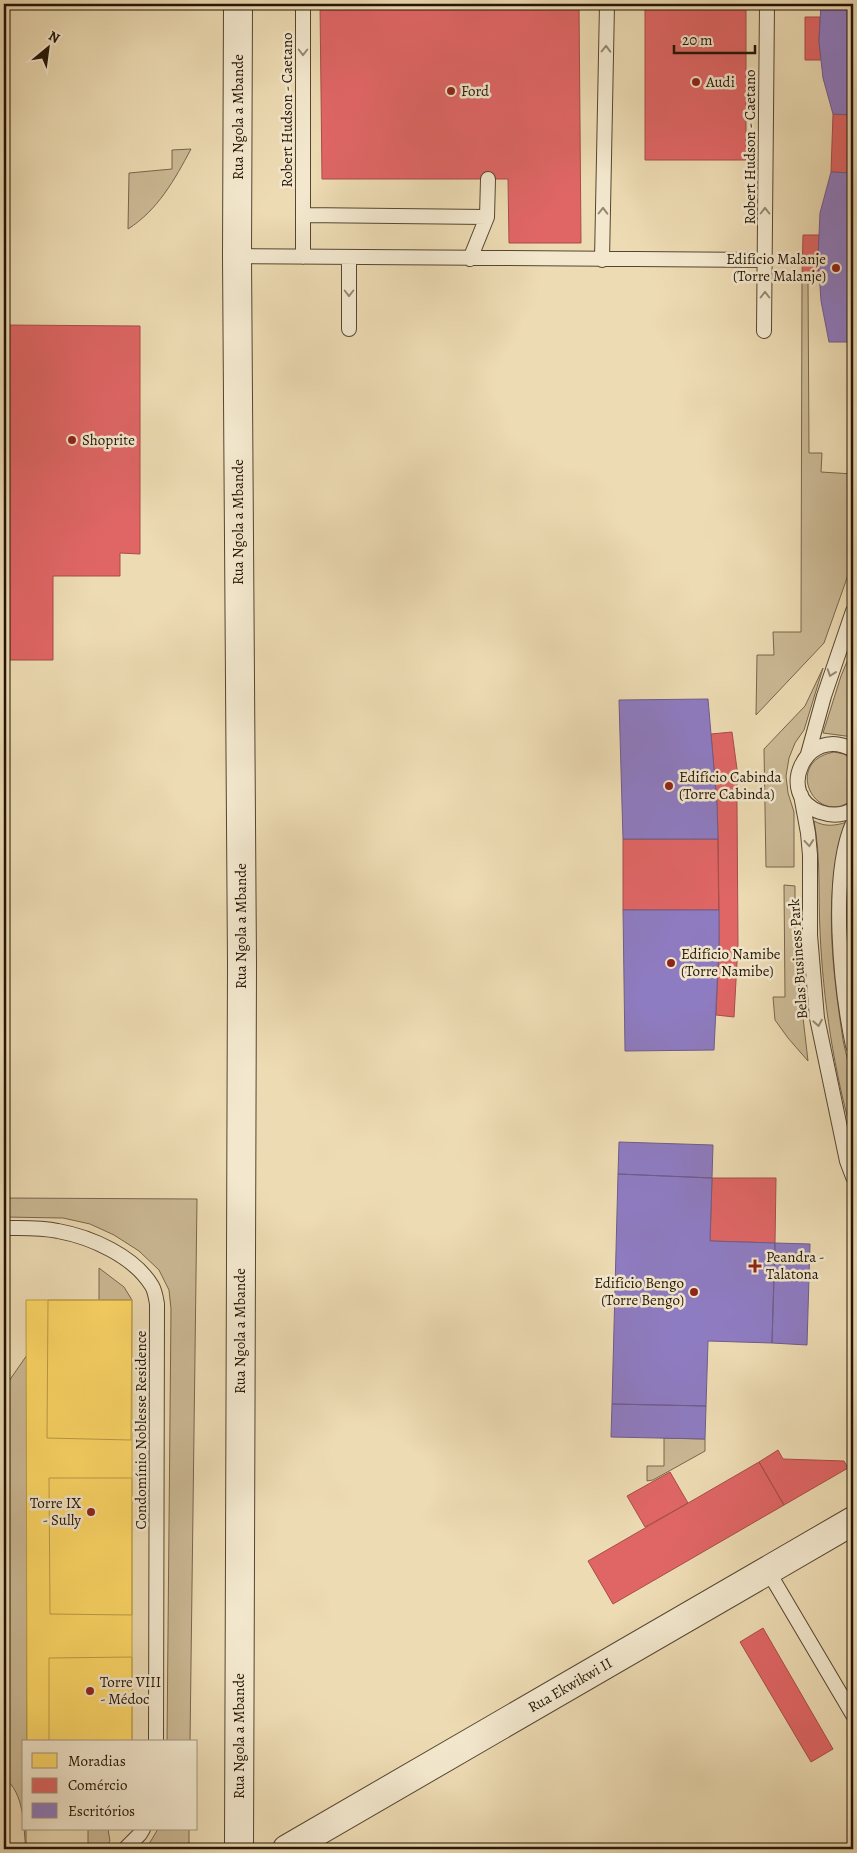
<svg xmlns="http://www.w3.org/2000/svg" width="857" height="1853" font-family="Alegreya,serif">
  <rect width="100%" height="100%" fill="#eddbb3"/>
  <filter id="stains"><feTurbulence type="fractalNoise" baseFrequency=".004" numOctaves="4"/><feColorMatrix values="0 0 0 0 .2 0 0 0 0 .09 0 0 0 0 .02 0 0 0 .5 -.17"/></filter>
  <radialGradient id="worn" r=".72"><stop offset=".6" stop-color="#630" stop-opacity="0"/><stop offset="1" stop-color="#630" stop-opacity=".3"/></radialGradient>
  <path fill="#cbb995" stroke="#77664d" d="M191,149c-16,30 -33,61 -63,80l1,-56 43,-4v-19z
    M802,278l6,1 1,174h13l-1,19 32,2v87l-29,82 -68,72 1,-60h17l-1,-23h28z
    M853,647v90l-30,-4 18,-57z
    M823,668l-19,62 -9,13 -6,15 -3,18 2,17 6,19v55h-28l-2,-118 41,-43z
    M834,752l10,2 9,6v39c-36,31 -72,-37 -19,-47z
    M814,821c11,6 21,5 33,1 -26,64 -14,151 -4,218 3,16 9,33 10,49 1,16 0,33 0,49 -19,-67 -30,-137 -33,-207 -2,-37 1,-74 -6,-110z
    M784,885l11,1v62l13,113 -20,-23 -13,-18 -2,-23h12z
    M4,1198l193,1 -7,543h-23l4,-433 -2,-19 -10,-20 -20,-19 -25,-16 -24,-11 -27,-6 -59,-1z
    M99,1268l25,19 8,13h-33z
    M27,1355v387h-3v87h2v20c-3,-23 -1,-56 -22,-71v-226l4,-55 1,-116z
    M664,1438l41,1v12l-52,29 -6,1v-15h17z
    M88,1829h20l2,12 -5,7 -17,1z
    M158,1829h31v19l-3,1h-40z"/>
  <path fill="#ffd966" stroke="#bd9e49" d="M26,1300h106v442h-105z
    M48,1300h84l-1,140 -84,-2z
    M49,1478h83v137l-82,-1z
    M132,1657v85h-83v-84z"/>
  <path fill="#e06666" stroke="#a74d49" d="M320,4h259l2,239h-72l-1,-64h-186z
    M645,4h101v156h-101z
    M805,17h15l-1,24 2,19h-16z
    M833,114l20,1v58l-22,-1z
    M803,235h16l-1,22 1,22 -17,-1z
    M4,325l136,1v228l-20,-1v23h-67v84h-49z
    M732,732l5,37v36l1,139 -4,73 -18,-2 3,-70 -1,-106 -1,-35 -6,-70z
    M623,839h95l1,71h-96z
    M712,1178h64l-1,65 -65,-2z
    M778,1450l5,9 61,2 4,7 -64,37 -25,-43z
    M759,1462l25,43 -171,99 -25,-43z
    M670,1472l18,31 -43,24 -18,-31z
    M763,1628l70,121 -22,13 -71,-120z"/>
  <path fill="#8e7cc3" stroke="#6e5d8a" d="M821,4h32v111l-20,-1 -10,-36 -2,-18 -2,-19z
    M831,172l22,1v169h-24l-8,-41 -3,-44 2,-44z
    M708,699l9,105 1,35h-95l-4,-139z
    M623,910h96v35l-5,105 -89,1z
    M619,1142l94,3 -1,33 -94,-4z
    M618,1174l94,4 -2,63 65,2 -3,100 -64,-2 -2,65 -94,-2z
    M775,1243l35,1 -3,101 -35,-2z
    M612,1404l94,2 -1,33 -94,-2z"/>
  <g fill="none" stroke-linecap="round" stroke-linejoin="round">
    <g stroke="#564630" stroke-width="16">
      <path id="service" d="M303,4v253
        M303,215l184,2
        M237,256l528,4
        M470,259l17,-42 1,-38
        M602,260l5,-256
        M349,329v-72
        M764,331l3,-327
        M853,750c-47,-27 -79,46 -33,62 12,4 23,4 33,-3
        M808,754l16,-58 29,-85
        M801,795l7,38 2,22v80l7,83 30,143 6,16
        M853,823c-24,54 -12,165 0,223
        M4,1228c17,0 36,-1 54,3 33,6 76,25 94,55 3,5 4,12 5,18l-1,438
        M768,1571l85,144
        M125,1849l15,-15 3,-5"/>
    </g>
    <g stroke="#564630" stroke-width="30">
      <path id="minor" d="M238,4l-1,252 5,708 -3,885"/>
    </g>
    <g stroke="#564630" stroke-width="30">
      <path id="tertiary" d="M287,1849l566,-328"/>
    </g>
    <use href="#service" stroke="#f3e8ce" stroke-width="14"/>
    <use href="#minor" stroke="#f3e8ce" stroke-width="28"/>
    <use href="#tertiary" stroke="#f3e8ce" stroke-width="28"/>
  </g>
  <defs><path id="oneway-chevron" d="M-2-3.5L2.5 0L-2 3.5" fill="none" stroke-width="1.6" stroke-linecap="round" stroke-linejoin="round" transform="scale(1.25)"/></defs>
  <g stroke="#958974">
    <use href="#oneway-chevron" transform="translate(606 49) rotate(-89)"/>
    <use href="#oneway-chevron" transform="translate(303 52) rotate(90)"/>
    <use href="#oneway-chevron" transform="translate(603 211) rotate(-89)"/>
    <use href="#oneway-chevron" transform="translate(765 211) rotate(-90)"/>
    <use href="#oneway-chevron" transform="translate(349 293) rotate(90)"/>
    <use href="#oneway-chevron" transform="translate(765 295) rotate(-90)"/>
    <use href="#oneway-chevron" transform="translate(831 673) rotate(109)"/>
    <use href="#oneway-chevron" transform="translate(809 843) rotate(85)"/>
    <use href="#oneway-chevron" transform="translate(818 1023) rotate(80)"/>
  </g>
  <g fill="#8f2418" stroke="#f3e8ce" stroke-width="2">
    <circle cx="696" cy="82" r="5"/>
    <circle cx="451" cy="91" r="5"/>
    <circle cx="836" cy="268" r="5"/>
    <circle cx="72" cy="440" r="5"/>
    <circle cx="669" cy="786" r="5"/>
    <circle cx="671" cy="963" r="5"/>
    <path d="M752.5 1258.5h5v5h5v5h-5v5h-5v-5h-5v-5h5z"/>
    <circle cx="694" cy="1292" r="5"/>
    <circle cx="91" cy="1512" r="5"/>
    <circle cx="90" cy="1691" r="5"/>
  </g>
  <g text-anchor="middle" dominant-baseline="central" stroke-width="5" stroke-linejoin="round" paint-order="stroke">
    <g font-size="15" fill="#231405" stroke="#f3e8ce" text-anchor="start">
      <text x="706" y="82">Audi</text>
      <text x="461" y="91">Ford</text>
      <text x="826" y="259" text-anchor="end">Edifício Malanje<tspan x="826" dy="17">(Torre Malanje)</tspan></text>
      <text x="82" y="440">Shoprite</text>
      <text x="679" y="777">Edifício Cabinda<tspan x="679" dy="17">(Torre Cabinda)</tspan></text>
      <text x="681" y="954">Edifício Namibe<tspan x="681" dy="17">(Torre Namibe)</tspan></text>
      <text x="766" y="1257">Peandra -<tspan x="766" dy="17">Talatona</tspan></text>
      <text x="684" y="1283" text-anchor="end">Edifício Bengo<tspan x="684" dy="17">(Torre Bengo)</tspan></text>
      <text x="81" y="1503" text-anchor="end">Torre IX<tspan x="81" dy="17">- Sully</tspan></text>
      <text x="100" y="1682">Torre VIII<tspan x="100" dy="17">- Médoc</tspan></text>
    </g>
    <g font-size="15" fill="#231405" stroke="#f3e8ce">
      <text transform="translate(287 110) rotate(-90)">Robert Hudson - Caetano</text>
      <text transform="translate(238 117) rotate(-90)">Rua Ngola a Mbande</text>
      <text transform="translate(750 147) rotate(-90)">Robert Hudson - Caetano</text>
      <text transform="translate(238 522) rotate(-90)">Rua Ngola a Mbande</text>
      <text transform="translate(241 926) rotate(-90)">Rua Ngola a Mbande</text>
      <text transform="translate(798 959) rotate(-94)">Belas Business Park</text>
      <text transform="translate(240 1331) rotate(-90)">Rua Ngola a Mbande</text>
      <text transform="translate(141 1430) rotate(-90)">Condomínio Noblesse Residence</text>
      <text transform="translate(570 1685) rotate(-30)">Rua Ekwikwi II</text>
      <text transform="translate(239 1736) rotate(-90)">Rua Ngola a Mbande</text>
    </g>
  </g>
  <rect width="857" height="1853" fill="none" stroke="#eddbb3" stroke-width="20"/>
  <rect x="5" y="5" width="847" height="1843" fill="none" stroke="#231405" stroke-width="2.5"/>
  <rect x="10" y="10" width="837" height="1833" fill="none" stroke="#231405"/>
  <rect x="22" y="1740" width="175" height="90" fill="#f3e8ce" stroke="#a0937e"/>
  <rect x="32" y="1753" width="25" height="15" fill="#ffd966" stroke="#a0937e"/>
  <text x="68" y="1766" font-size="15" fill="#231405">Moradias</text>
  <rect x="32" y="1778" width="25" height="15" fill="#e06666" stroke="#a0937e"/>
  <text x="68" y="1790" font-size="15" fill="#231405">Comércio</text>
  <rect x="32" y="1803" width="25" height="15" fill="#8e7cc3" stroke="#a0937e"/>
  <text x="68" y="1816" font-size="15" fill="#231405">Escritórios</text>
  <g transform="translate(48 48) rotate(29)" stroke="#f3e8ce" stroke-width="4" paint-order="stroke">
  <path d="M0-4L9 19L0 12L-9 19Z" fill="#231405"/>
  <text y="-8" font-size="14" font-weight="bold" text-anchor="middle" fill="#231405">N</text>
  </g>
  <path d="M674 45v8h81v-8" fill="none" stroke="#231405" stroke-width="2.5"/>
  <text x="682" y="45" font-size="15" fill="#231405" stroke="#f3e8ce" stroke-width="4" paint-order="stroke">20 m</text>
  <rect width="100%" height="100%" filter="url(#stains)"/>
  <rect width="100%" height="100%" fill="url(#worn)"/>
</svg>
